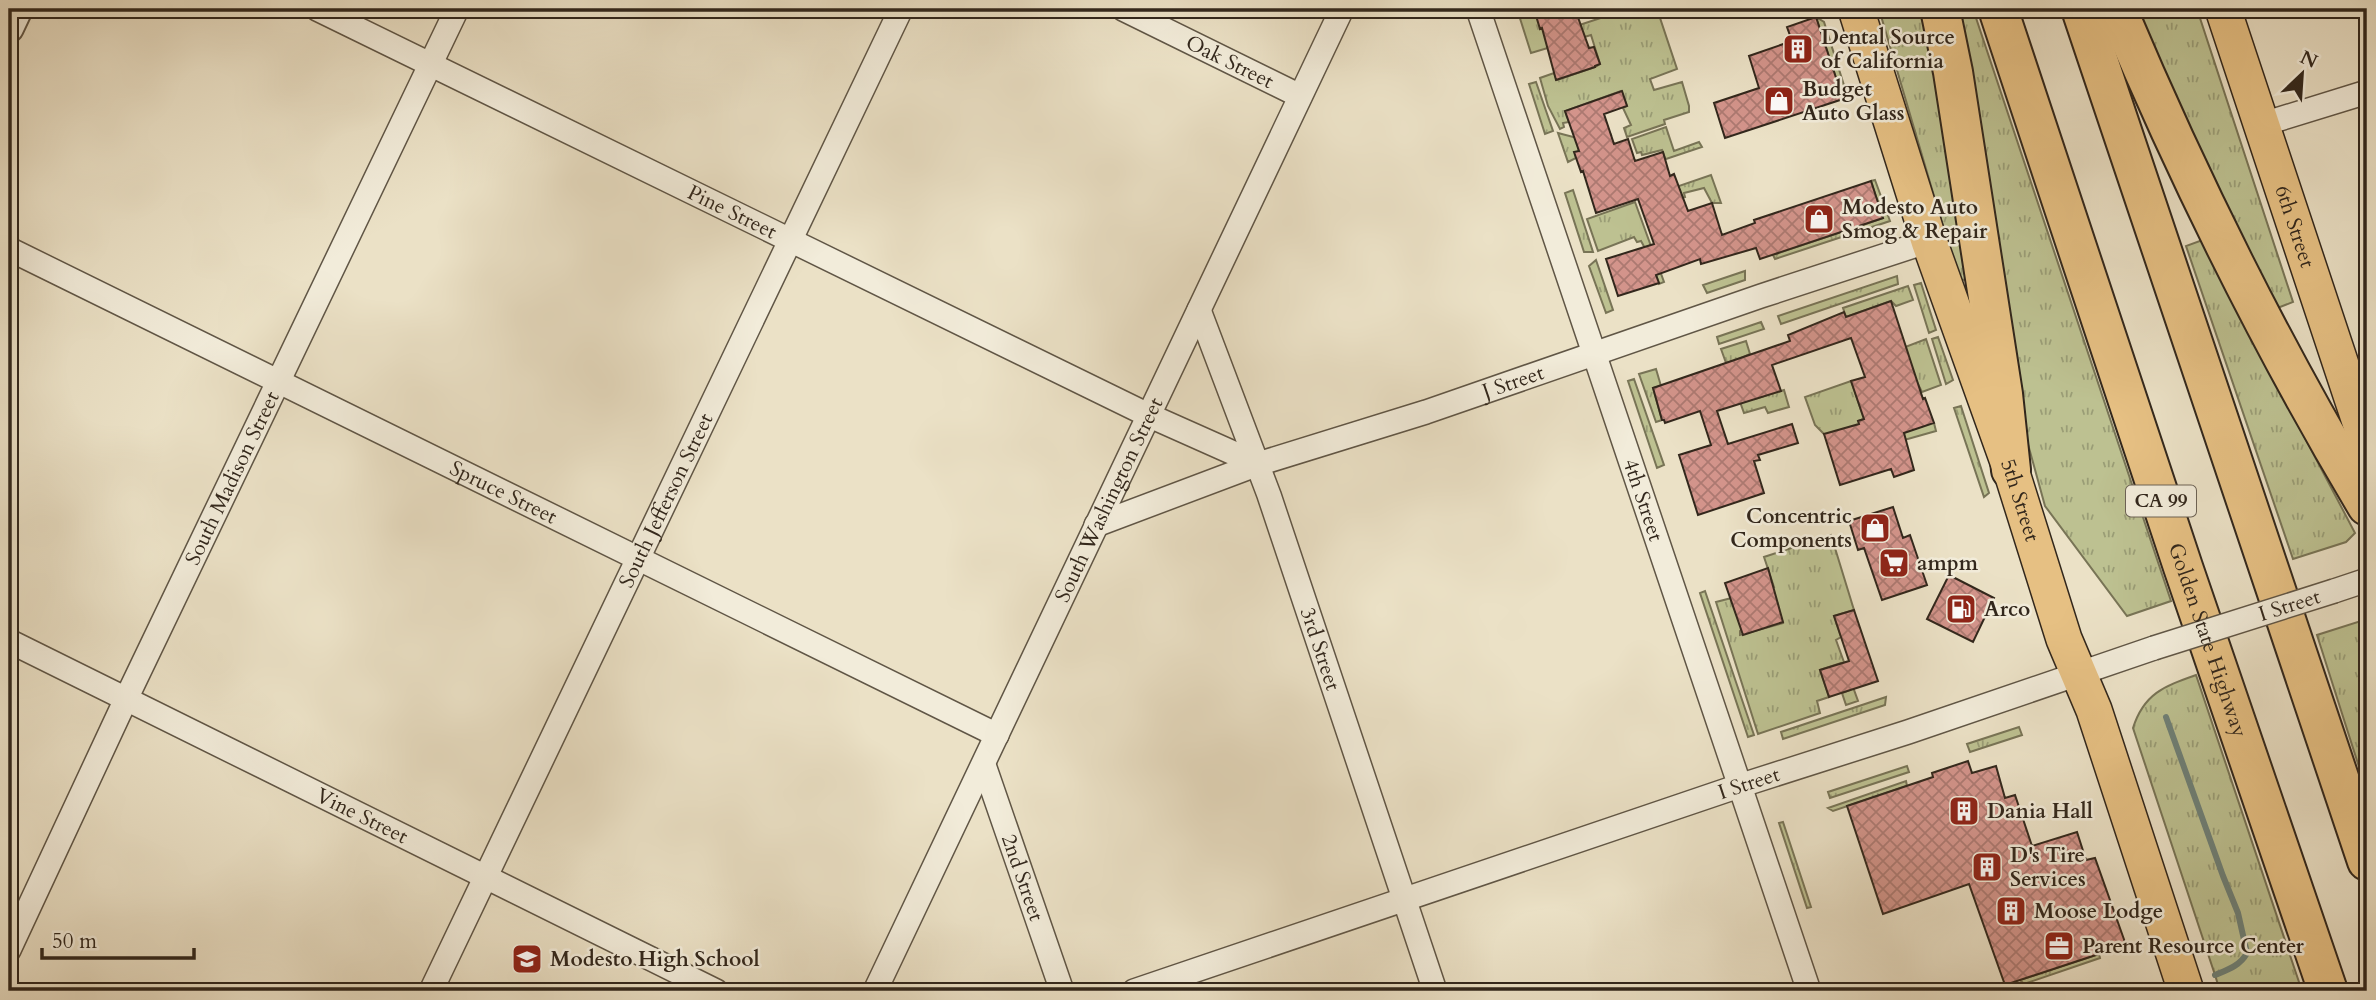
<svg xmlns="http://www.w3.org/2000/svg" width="2376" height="1000" font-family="Cardo,serif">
  <defs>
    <pattern id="grass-tufts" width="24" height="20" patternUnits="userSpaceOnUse" patternTransform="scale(1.75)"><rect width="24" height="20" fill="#bdc191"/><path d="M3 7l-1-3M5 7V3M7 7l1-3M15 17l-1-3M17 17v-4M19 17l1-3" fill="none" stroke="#9a9d76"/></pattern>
    <pattern id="building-cross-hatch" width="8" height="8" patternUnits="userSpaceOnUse" patternTransform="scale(1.75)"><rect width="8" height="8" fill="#d3948b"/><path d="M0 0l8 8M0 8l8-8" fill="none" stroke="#ac7971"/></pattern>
  </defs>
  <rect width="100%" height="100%" fill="#ebe1c6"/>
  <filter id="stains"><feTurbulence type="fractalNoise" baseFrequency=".00286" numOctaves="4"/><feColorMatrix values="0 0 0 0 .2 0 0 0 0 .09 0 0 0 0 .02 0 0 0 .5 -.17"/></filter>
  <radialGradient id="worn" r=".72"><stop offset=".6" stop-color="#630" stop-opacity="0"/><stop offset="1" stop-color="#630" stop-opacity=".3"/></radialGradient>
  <path fill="url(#grass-tufts)" stroke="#787456" stroke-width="2" fill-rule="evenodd" d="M1517,9h12l3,7 4,-1 10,12 3,8 79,-26h29l20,60 -27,10 4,11 28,-8 7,24v6l-25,8 1,4 -38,13 -3,-9 7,-3 -8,-17 4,-2 -6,-15 -56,20 4,11 -6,1 1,4 -4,2 -12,-23 -8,-28 14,-5 3,7 38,-13 5,-3 -9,-29 -60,18z
    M1879,9h46l45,269 -11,3z
    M1949,9h24l198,592 -44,15 -82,-110 -19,-69z
    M2128,9h69l96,293 -18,7z
    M1816,17l8,5 24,76 -5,1z
    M1536,82l17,49 -8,3 -16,-50z
    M1666,127l8,24 25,-9 3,5 -57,19 20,-8 -3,-8 -20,5 -1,-3 -4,1 -5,-14z
    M1558,133l19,5 33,-5 1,2 -33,12 1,4 -4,2 1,5 -8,4z
    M1711,175l10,28h-9l-8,-15 -20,5 1,4 -11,3 -4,-11z
    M1875,180l15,41 -115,38 -2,-4 110,-37 -12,-37z
    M1573,190l20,62h-9l-19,-59z
    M1635,202l29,80 -5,2 -7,-23 -11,-20 -4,1 -3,-5 -36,14 -11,-32z
    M2208,238l86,179 61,116 -9,9 -53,17 -107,-313z
    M1596,260l17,50 -7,3 -17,-47z
    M1745,271v9l-38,13 -4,-8z
    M1897,276l1,8 -117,40 -3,-8z
    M1921,283l15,47 -7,3 -15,-48z
    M1908,286l5,14 -17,6 -5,-5 -45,16 -3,-9z
    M1761,322l3,7 -45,15 -2,-7z
    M1938,337l15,43 -7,4 -14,-45z
    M1926,339l15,46 -19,7 -22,-43z
    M1746,341l4,13 -9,4 14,41 29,-9 5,17 -21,6 -3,-6 -21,6 -23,-64z
    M1656,369l5,17 -8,2 9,32 -6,2 -17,-48z
    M1634,379l30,86 -7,3 -29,-87z
    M1851,381l13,38 -6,2 76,2 2,8 -60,17 -52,-14 -9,-9 -10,-28z
    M1961,406l28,87 -5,4 -30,-89z
    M1831,535l23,75 -20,6 7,21 -5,3 22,61 -12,4 -4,-12 8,-3 -9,-27 -21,7 9,27 -12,4 3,12 -62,21 -42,-132 58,-15 -10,-30zM1777,605l6,18 -43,12v-4z
    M1705,591l49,144 -6,2 -48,-144z
    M2367,619v173l-50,-157z
    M2196,675l106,316h-82l-5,-16 -82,-247c11,-35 32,-42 63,-53z
    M1886,697l-1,8 -102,34 -2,-7z
    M2019,727l3,8 -52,17 -3,-8z
    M1907,766l2,6 -79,26 -2,-6z
    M1906,781l1,5 -74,25 -5,-3z
    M1783,822l28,85 -4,1 -28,-85z
    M2099,954l1,4 -76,26 -4,-4z"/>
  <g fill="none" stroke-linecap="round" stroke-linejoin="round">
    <path stroke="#6f8178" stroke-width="6" d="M2166,717l57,159 15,37 9,40c-7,13 -20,17 -32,22"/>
  </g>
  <path fill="url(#building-cross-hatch)" stroke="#32271c" stroke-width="2" d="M1534,9h41l14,39 5,-1 6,17 -5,2v1l-39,13 -14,-52 -2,1z
    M1816,17l27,82 -118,39 -11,-35 45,-15 -10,-32 43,-15 -5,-14z
    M1622,91l5,15 -23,8 10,30 14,-5 7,22 28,-9 7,24 4,-2 14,37 24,-8 10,32 33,-12 -1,-3 117,-39 12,37 -123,41 -4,-11 -55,16 -1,-5 -44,16 3,8 -41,13 -12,-37 48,-15 -16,-45 -42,14 -13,-42 -2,1 -7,-20 5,-1 -14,-40z
    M1891,301l32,98 2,-1 9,25 -30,10 10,37 -20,7 -3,-8 -51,16 -16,-51 35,-10 -1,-3 6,-2 -13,-38 14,-4 -14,-39 -79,27 9,26 -64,20 11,33 64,-20 6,19 -40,12 2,5 -6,1 10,32 -66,22 -19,-60 32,-10 -11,-34 -35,12 -1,-3h-2l-9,-32 137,-47 -2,-6 56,-23 2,5z
    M1893,507l10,31 7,-3 17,50 -45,15 -18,-52 -6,2 -9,-29z
    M1768,568l15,54 -40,13 -18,-52z
    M1949,575l45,23 -21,44 -46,-23z
    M1854,610l24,71 -49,16 -9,-27 29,-9 -15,-45z
    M1968,761l4,12 24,-7 9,32 10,-3 17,51 45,-14 9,28 9,-2 31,87 -121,40 -36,-101 -86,30 -36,-108 86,-29 -1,-4z"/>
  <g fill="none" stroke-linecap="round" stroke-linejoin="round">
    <g stroke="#605646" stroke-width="26">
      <g id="minor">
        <path id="s1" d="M317,9l831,406 110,49"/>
        <path id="s2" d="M1123,9l177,87"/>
        <path id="s3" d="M1478,9l331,982"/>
        <path d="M2260,125l107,-33"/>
        <path id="s4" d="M9,249l988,486"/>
        <path id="s5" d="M1199,310l70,185 166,496"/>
        <path id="s6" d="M1096,525l162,-61 168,-52 335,-116 168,-55"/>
        <path d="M2334,591l33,-11"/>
        <path id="s7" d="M9,641l707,350"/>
        <path id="s8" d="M984,765l78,226"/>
        <path id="s9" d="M9,950l117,-251 331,-690"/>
        <path id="s10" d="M431,991l470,-982"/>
        <path id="s11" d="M875,991l467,-982"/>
        <path id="s12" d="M1134,991l605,-205 169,-54 246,-84"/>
      </g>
    </g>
    <g stroke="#605646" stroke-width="32">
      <path id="tertiary" d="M9,28l9,-19"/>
    </g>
    <g stroke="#32271c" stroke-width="38">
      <g id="primary">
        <path id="s13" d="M1856,9l73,232 82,229 53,169 30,71 92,281"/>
        <path id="s14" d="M2223,9l144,434"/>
      </g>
    </g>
    <g stroke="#32271c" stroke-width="42">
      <g id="motorway">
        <path d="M1940,9l13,63 50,322 8,76"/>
        <path id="s15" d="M1998,9l185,558 145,424"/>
        <path d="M2081,9l286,852"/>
        <path d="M2117,9c72,171 155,338 250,497"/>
      </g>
    </g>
    <use href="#minor" stroke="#f2ecda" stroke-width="23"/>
    <use href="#tertiary" stroke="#f2ecda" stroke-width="28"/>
    <use href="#primary" stroke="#e6c083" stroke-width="35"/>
    <use href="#motorway" stroke="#e6c083" stroke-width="38"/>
    <g stroke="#605646" stroke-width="26" stroke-linecap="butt">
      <g id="minor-bridge">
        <path id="s16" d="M2154,648l180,-57"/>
      </g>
    </g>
    <use href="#minor-bridge" stroke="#f2ecda" stroke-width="23"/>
  </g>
  <defs>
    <g id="building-square" transform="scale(1.575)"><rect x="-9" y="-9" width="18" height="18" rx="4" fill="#8f2418" stroke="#f2ecda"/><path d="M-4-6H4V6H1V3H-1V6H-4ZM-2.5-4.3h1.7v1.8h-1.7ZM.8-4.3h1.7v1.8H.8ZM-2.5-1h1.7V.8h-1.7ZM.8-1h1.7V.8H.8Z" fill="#fff"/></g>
    <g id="shop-square" transform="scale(1.575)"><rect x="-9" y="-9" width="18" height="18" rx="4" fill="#8f2418" stroke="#f2ecda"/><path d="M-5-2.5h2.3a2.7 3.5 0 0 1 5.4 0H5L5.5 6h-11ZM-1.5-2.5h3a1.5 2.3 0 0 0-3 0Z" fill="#fff"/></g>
    <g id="supermarket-square" transform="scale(1.575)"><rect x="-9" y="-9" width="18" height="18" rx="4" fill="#8f2418" stroke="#f2ecda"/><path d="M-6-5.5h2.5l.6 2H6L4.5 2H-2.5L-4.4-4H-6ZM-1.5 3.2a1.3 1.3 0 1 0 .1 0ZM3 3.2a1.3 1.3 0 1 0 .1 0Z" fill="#fff"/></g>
    <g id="fuel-square" transform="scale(1.575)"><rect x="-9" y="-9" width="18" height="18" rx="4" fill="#8f2418" stroke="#f2ecda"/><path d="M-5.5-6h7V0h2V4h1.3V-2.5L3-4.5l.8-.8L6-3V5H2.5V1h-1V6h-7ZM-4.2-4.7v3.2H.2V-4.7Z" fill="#fff"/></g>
    <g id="office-square" transform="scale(1.575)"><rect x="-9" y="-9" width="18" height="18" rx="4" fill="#8f2418" stroke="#f2ecda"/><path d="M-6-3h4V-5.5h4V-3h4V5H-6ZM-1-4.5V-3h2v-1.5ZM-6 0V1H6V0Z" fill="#fff"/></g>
    <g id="school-square" transform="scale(1.575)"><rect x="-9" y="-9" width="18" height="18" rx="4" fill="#8f2418" stroke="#f2ecda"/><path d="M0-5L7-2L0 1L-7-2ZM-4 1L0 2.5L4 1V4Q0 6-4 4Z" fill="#fff"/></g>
  </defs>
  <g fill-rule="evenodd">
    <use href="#building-square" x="1798" y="49"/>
    <use href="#shop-square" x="1779" y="101"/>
    <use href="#shop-square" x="1819" y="219"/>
    <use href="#shop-square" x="1875" y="528"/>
    <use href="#supermarket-square" x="1894" y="563"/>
    <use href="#fuel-square" x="1961" y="609"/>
    <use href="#building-square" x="1964" y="811"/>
    <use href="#building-square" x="1987" y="867"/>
    <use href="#building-square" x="2011" y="911"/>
    <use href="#office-square" x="2059" y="946"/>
    <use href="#school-square" x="527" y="959"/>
  </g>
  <g text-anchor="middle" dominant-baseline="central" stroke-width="5" stroke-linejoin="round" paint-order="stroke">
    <rect fill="#f2ecda" stroke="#6c6255" stroke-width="2" x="2126" y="485.5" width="70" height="31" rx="5"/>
    <g font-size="19" font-weight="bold" fill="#32271c">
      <text x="2161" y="501">CA 99</text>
    </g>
    <g font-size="21" font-weight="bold" fill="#32271c" stroke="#f2ecda" text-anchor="start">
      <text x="1821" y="37">Dental Source<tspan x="1821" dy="24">of California</tspan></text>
      <text x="1802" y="89">Budget<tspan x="1802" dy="24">Auto Glass</tspan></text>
      <text x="1842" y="207">Modesto Auto<tspan x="1842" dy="24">Smog &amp; Repair</tspan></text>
      <text x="1852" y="516" text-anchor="end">Concentric<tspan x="1852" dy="24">Components</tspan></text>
      <text x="1917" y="563">ampm</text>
      <text x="1984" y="609">Arco</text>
      <text x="1987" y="811">Dania Hall</text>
      <text x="2010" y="855">D's Tire<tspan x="2010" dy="24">Services</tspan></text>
      <text x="2034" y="911">Moose Lodge</text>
      <text x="2082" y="946">Parent Resource Center</text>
      <text x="550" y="959">Modesto High School</text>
    </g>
    <g font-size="21" fill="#32271c" stroke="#f2ecda">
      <text stroke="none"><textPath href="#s2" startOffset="119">Oak Street</textPath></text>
      <text stroke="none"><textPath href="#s1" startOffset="462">Pine Street</textPath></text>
      <text stroke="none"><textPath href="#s14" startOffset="229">6th Street</textPath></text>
      <text stroke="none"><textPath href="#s6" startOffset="441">J Street</textPath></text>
      <text stroke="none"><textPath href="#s9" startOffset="522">South Madison Street</textPath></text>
      <text stroke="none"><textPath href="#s4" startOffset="551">Spruce Street</textPath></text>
      <text stroke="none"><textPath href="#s10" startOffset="544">South Jefferson Street</textPath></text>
      <text stroke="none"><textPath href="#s11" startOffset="544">South Washington Street</textPath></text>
      <text stroke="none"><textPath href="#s3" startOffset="518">4th Street</textPath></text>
      <text stroke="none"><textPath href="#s13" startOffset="518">5th Street</textPath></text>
      <text stroke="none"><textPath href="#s16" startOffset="142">I Street</textPath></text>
      <text stroke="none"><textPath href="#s15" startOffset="665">Golden State Highway</textPath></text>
      <text stroke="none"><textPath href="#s5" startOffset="360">3rd Street</textPath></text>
      <text stroke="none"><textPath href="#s12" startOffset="649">I Street</textPath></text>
      <text stroke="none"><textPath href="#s7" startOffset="394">Vine Street</textPath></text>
      <text stroke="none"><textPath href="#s8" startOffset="119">2nd Street</textPath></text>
    </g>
  </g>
  <rect width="2376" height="1000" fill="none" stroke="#ebe1c6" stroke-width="35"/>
  <rect x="10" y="10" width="2355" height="979" fill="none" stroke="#32271c" stroke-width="3.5"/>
  <rect x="18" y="18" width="2341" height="965" fill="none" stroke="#32271c" stroke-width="2"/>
  <g transform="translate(2302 74) rotate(25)" stroke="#f2ecda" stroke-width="5" paint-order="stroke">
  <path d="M0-5L12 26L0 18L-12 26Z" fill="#32271c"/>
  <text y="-10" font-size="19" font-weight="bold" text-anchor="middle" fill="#32271c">N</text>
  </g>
  <path d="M42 948v10h152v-10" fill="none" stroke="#32271c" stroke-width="3.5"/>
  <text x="52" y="948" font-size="21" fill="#32271c" stroke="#f2ecda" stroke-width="5" paint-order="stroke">50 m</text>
  <rect width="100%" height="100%" filter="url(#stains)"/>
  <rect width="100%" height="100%" fill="url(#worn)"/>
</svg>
